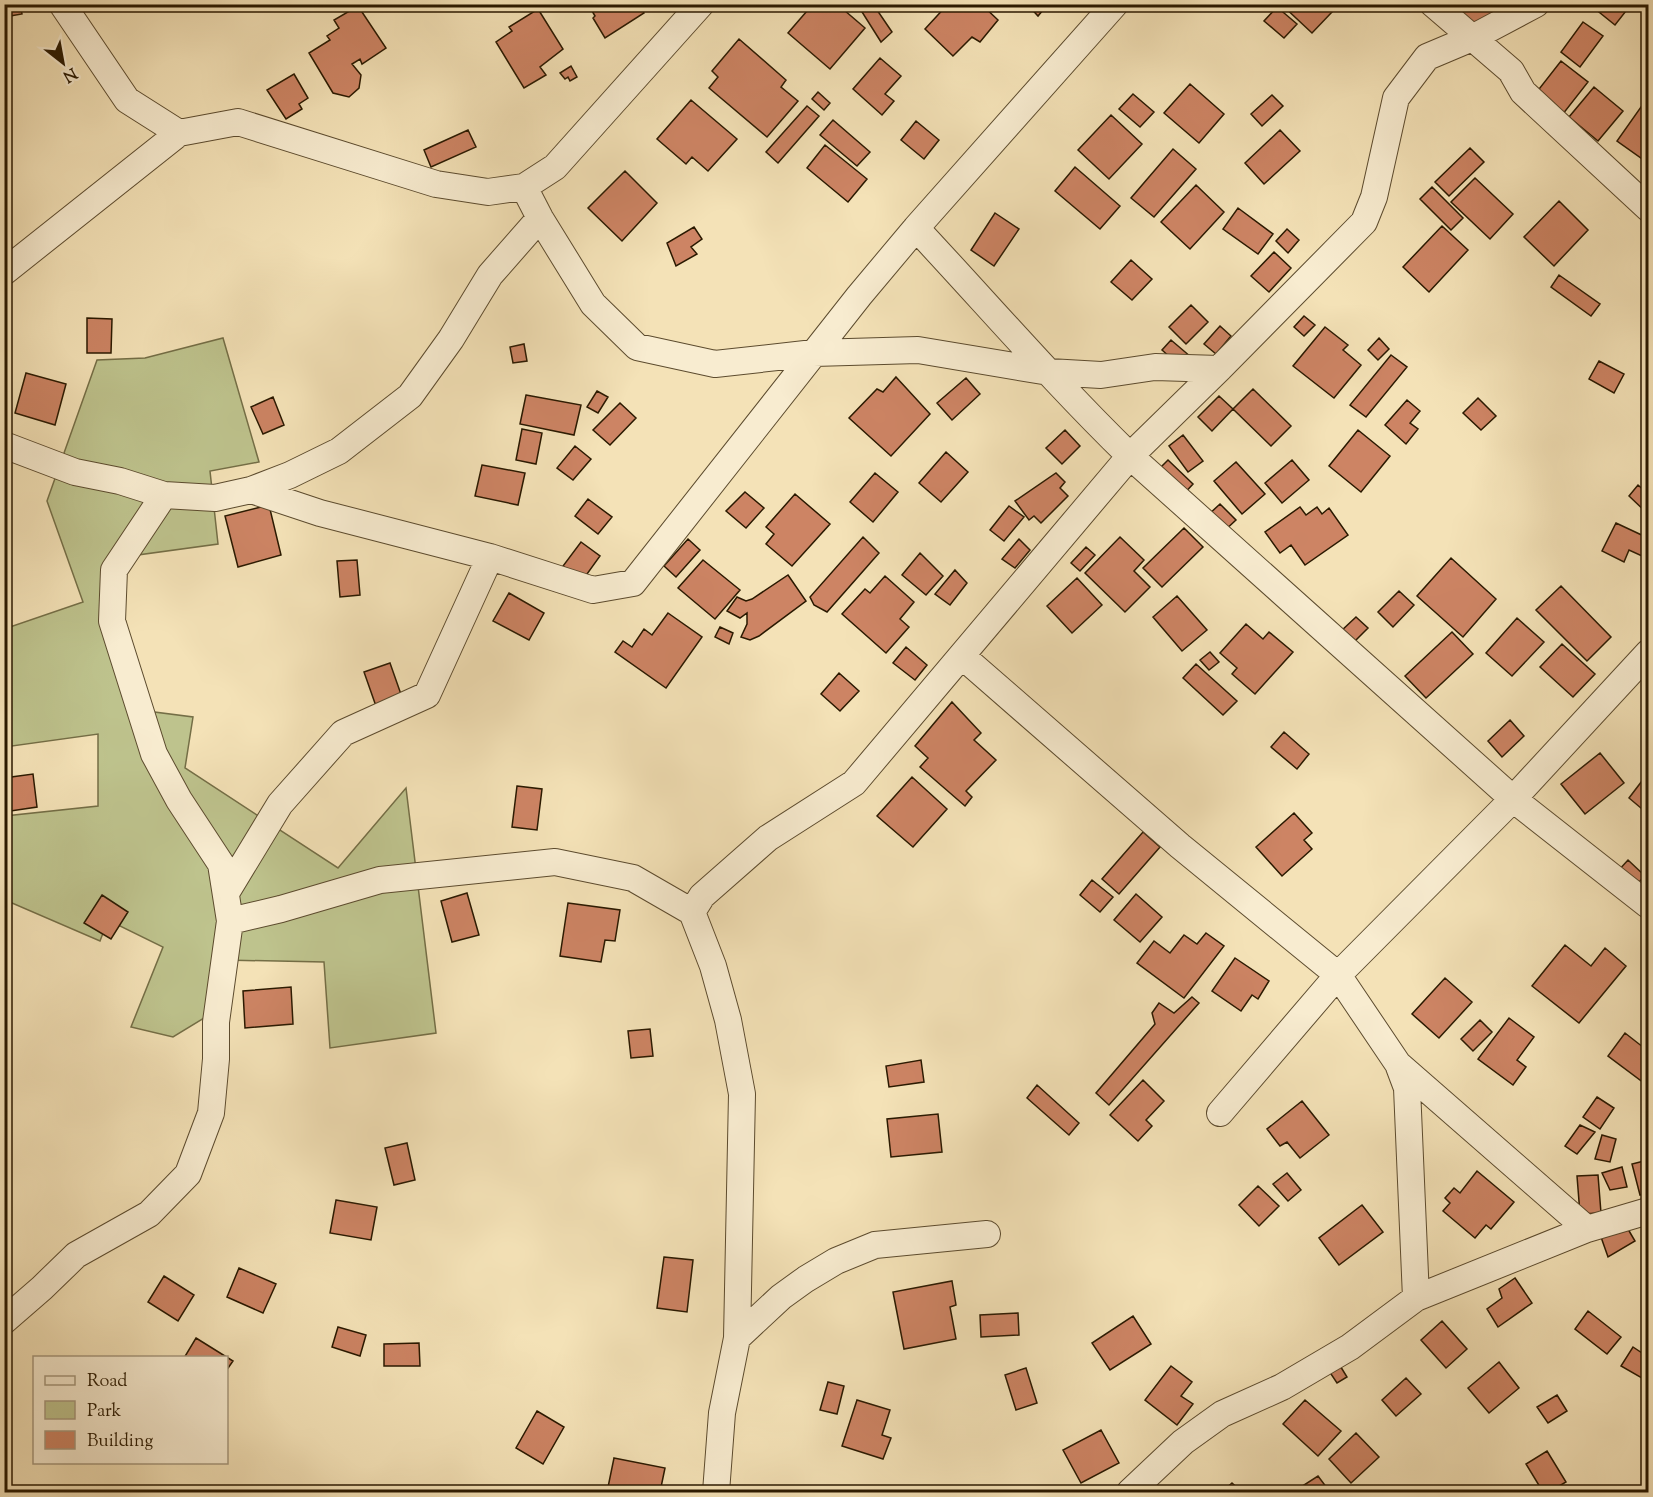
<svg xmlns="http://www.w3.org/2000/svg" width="1653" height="1497" font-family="'Sorts Mill Goudy',serif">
  <rect width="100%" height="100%" fill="#f4e2b7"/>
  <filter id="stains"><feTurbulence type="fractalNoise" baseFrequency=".00333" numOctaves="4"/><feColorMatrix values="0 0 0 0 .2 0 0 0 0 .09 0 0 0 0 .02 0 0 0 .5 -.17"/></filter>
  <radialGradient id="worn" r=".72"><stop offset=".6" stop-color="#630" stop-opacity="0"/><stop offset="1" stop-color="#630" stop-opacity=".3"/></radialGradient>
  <path fill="#bec38d" stroke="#746e46" stroke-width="1.5" d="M223,338l36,124 -49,9 8,73 -102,14 23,152 54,7 -8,51 153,100 68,-80 30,245 -106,15 -6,-86 -100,-2 3,44 -54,33 -42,-10 32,-80 -55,-27 -8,21 -95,-41v-84l93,-10v-72l-93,13 -1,-118 79,-27 -36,-101 50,-141 48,-2z"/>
  <path fill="#cd8464" stroke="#2a1900" stroke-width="1.5" d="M4,4h16l2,10 -18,3z
    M588,4h51l5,9 -39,25 -12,-20 2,-2z
    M813,4h24l28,24 -35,41 -42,-36z
    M857,4h16l19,28 -11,10z
    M948,4h33l17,16 -18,22 -8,-5 -19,19 -28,-27z
    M1027,4h21l-10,12z
    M1281,4h43l8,8 -20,21z
    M1452,4h58l-31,30z
    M1589,4h28l9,7 -11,14z
    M358,6l28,42 -24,16 -2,-5 -8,5 9,11 -2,13 -10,9 -16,-4 -24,-40 21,-13 -3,-4 12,-8 -5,-8z
    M1277,7l20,17 -13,14 -20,-17z
    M538,9l25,40 -23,18 6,8 -22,13 -28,-46 16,-11 -3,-4z
    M1583,22l20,14 -23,31 -19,-15z
    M739,39l47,41 -5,7 17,14 -31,36 -58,-49 9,-11 -6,-6z
    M880,58l21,18 -16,18 9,7 -12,14 -29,-26z
    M1561,61l27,21 -29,37 -27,-21z
    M571,66l6,11 -7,4 -2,-4 -3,2 -5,-6z
    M294,74l14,24 -9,6 3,5 -16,10 -19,-29z
    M1190,84l34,30 -25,29 -35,-30z
    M1594,87l29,24 -25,30 -29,-24z
    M818,92l12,11 -6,7 -12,-11z
    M1133,94l21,18 -14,15 -21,-18z
    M1272,95l11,11 -21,20 -11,-12z
    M1648,97v66l-31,-22z
    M691,100l46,39 -29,32 -16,-14 -6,7 -29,-25z
    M807,106l12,10 -41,47 -12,-11z
    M1111,115l31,29 -33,35 -31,-29z
    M833,120l37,32 -13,14 -37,-31z
    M916,121l23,19 -15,19 -23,-19z
    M468,130l8,17 -45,20 -7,-17z
    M1280,130l20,21 -36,33 -19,-21z
    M825,145l42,34 -19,23 -41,-34z
    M1470,148l14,14 -35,34 -14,-14z
    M1173,149l23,20 -42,48 -23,-19z
    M1075,167l45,39 -20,23 -45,-38z
    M625,171l32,32 -35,38 -34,-33z
    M1475,178l38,36 -23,25 -39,-37z
    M1196,185l28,27 -34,37 -29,-27z
    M1432,187l31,31 -12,12 -31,-31z
    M1559,201l29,29 -34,36 -30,-29z
    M1238,208l35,26 -15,20 -35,-25z
    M995,213l24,16 -25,37 -23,-16z
    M1442,226l26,24 -39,42 -26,-25z
    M694,227l8,12 -11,8 6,7 -21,12 -9,-23z
    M1287,229l12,11 -11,13 -12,-12z
    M1274,252l17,16 -22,24 -18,-16z
    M1131,260l21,19 -20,21 -21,-18z
    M1559,275l41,29 -9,12 -40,-29z
    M1191,305l17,17 -22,22 -17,-17z
    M1304,316l11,9 -11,11 -10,-9z
    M87,318l25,1 -1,34h-24z
    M1220,326l11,10 -15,18 -12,-10z
    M1325,327l23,18 -5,5 18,15 -27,33 -41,-32z
    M1379,338l10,11 -11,11 -10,-10z
    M1171,340l20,17 -9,11 -20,-18z
    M524,344l3,17 -14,2 -3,-16z
    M1391,355l16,12 -41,50 -16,-12z
    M1599,361l25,13 -10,19 -25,-14z
    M26,373l40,11 -11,41 -40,-12z
    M896,377l34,37 -39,42 -42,-38 28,-29 6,3z
    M966,378l14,16 -28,26 -15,-17z
    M1253,389l38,37 -20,20 -38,-37z
    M597,391l11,6 -10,16 -11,-6z
    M526,395l55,10 -7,30 -54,-11z
    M1219,396l14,13 -21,22 -14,-14z
    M273,397l11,28 -21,9 -12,-27z
    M1478,398l18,18 -15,14 -18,-17z
    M1407,400l13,11 -10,12 8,6 -12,15 -21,-19z
    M620,403l16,15 -26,27 -17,-15z
    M522,429l20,4 -6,31 -20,-4z
    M1065,430l15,16 -18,18 -16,-16z
    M1358,430l32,26 -29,36 -32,-26z
    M1183,435l20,26 -15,11 -19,-26z
    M575,446l16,13 -18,21 -16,-12z
    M946,452l22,20 -27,30 -22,-19z
    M1168,460l25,24 -11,12 -25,-25z
    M1292,460l17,20 -27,23 -17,-20z
    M1236,462l29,32 -23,20 -28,-33z
    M482,465l43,8 -7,32 -43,-9z
    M875,473l23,19 -25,30 -23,-20z
    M1056,473l9,9 -5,6 8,8 -27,27 -7,-7 -5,4 -14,-19z
    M1638,485l10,9v20l-19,-18z
    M745,492l19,16 -18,20 -20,-17z
    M795,494l35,30 -38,42 -26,-22 8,-10 -8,-7z
    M588,499l24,18 -14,17 -23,-18z
    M1220,504l16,16 -14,13 -15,-17z
    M269,505l12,50 -43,12 -13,-51z
    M1009,506l15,11 -20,24 -14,-11z
    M1300,507l6,8 11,-8 5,7 7,-6 19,27 -43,30 -14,-20 -11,8 -15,-21z
    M1616,523l32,15 -6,18 -13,-6 -5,12 -22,-11z
    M1184,528l19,19 -41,40 -19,-19z
    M863,537l16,16 -52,59 -13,-7 -4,-8z
    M1120,537l24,23 -10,11 16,16 -25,25 -40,-39z
    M688,539l12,11 -24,27 -12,-11z
    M1019,539l11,11 -15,18 -13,-9z
    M581,542l19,14 -18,25 -19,-15z
    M1086,547l9,8 -15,16 -9,-8z
    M920,553l23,23 -17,19 -24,-20z
    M1451,558l45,41 -33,38 -46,-41z
    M357,560l3,35 -20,2 -3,-36z
    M703,560l37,30 -25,29 -37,-31z
    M955,570l12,13 -17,22 -15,-11z
    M788,575l18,26 -47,35 -9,4 -9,-3 6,-13v-11l-7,5 -13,-7 10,-14 9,4 6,-2z
    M885,576l29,26 -14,17 9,8 -23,26 -44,-39 23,-25 5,4z
    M1077,578l25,27 -30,28 -25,-27z
    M1561,586l50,51 -24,24 -51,-51z
    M1399,591l15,14 -21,22 -15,-15z
    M509,593l35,20 -15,27 -36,-19z
    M1177,596l30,34 -25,21 -29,-34z
    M668,613l34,24 -36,51 -51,-36 8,-11 9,6 12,-18 8,6z
    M1356,617l12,11 -16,16 -12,-12z
    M1517,618l27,24 -32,34 -26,-23z
    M1246,624l17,15 6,-7 24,20 -38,42 -23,-20 5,-6 -17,-15z
    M720,627l13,6 -4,11 -14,-7z
    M1452,632l21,22 -47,44 -21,-22z
    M1562,644l33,30 -22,23 -33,-30z
    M906,647l21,18 -12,15 -22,-17z
    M1210,652l9,10 -10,8 -9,-10z
    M390,663l13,37 -26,9 -13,-37z
    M1196,664l41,37 -14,14 -40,-37z
    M839,673l20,18 -19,20 -19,-17z
    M952,702l29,31 -7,7 22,20 -30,31 6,6 -7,9 -45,-39 8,-9 -13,-12z
    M1510,720l14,16 -22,21 -14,-16z
    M1284,732l25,22 -12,15 -26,-22z
    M1600,753l24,30 -39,31 -24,-30z
    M33,774l4,33 -33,5v-34z
    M912,777l35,32 -34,38 -36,-31z
    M1645,777l3,3v34l-19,-16z
    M517,786l25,3 -5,41 -25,-3z
    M1294,813l18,20 -8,7 8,9 -30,27 -26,-29z
    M1143,832l17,15 -41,47 -17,-15z
    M1628,860l17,16 -10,10 -17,-15z
    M1092,880l21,17 -13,15 -20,-17z
    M467,893l12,42 -27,7 -11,-41z
    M1136,894l26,23 -22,25 -26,-22z
    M102,895l26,17 -17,27 -27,-16z
    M568,903l52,7 -5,31 -10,-1 -4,22 -41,-6z
    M1206,933l18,13 -40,52 -47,-35 17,-22 16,12 14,-18 13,9z
    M1565,945l26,21 14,-18 21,18 -47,57 -47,-37z
    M1235,958l34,23 -11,18 -6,-4 -11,16 -29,-20z
    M1445,978l27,24 -33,36 -27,-24z
    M291,987l2,37 -48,4 -2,-37z
    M1192,997l7,6 -90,102 -13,-12 59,-69 -3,-11 7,-10 15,10z
    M1509,1018l25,19 -17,23 9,7 -13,18 -35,-26z
    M1480,1020l12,12 -19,19 -12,-12z
    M650,1029l3,27 -22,2 -3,-27z
    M1625,1033l23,18v35l-40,-30z
    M921,1060l3,22 -35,5 -3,-21z
    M1143,1080l21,21 -18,19 6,6 -14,15 -28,-26z
    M1037,1085l42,38 -10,12 -42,-37z
    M1597,1097l17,11 -14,21 -17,-12z
    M1302,1101l27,34 -29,23 -13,-16 -7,4 -13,-17z
    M938,1114l4,38 -51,5 -4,-38z
    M1580,1125l15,7 -18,22 -12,-8z
    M1602,1135l14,4 -6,23 -15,-3z
    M407,1143l8,37 -21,5 -9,-37z
    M1648,1160v33l-8,2 -8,-31z
    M1622,1167l5,20 -17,3 -8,-17z
    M1477,1171l37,31 -23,27 -5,-4 -11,13 -32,-27 7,-8 -5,-5 9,-10 6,5z
    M1287,1173l14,17 -13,11 -15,-17z
    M1598,1175l3,38 -21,1 -3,-38z
    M1258,1186l21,20 -20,20 -20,-21z
    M336,1200l41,7 -6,33 -41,-7z
    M1362,1205l21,27 -44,33 -20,-27z
    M1625,1224l10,17 -27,16 -7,-20z
    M664,1257l29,3 -6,52 -30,-4z
    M239,1268l37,16 -13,29 -36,-16z
    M164,1276l30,19 -16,26 -30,-19z
    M1515,1278l17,25 -34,24 -11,-18 15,-11 -3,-9z
    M952,1281l4,24 -6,2 6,32 -52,10 -11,-57z
    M1588,1311l33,26 -14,17 -32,-25z
    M1018,1313l1,22 -38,2 -1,-22z
    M1133,1316l18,28 -41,26 -18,-27z
    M1442,1321l25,28 -21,19 -25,-28z
    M338,1327l28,8 -6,21 -28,-9z
    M196,1338l37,23 -7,10v-13h-42z
    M419,1343l1,23h-36v-22z
    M1633,1347l15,10v21l-1,3 -26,-15z
    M1499,1362l20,26 -30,25 -21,-25z
    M1339,1364l8,13 -10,6 -8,-12z
    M1171,1366l21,16 -11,14 12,8 -16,21 -32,-25z
    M1026,1368l11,35 -21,7 -11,-35z
    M1406,1378l15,16 -25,22 -14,-16z
    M828,1382l16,4 -7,28 -17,-4z
    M1557,1395l10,16 -19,12 -11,-16z
    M857,1400l33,10 -8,25 9,3 -8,21 -41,-13z
    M1305,1400l36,31 -23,25 -35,-32z
    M537,1411l27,16 -21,37 -27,-16z
    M1101,1430l18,33 -38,20 -18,-33z
    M1356,1433l23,24 -28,26 -22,-24z
    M1547,1451l19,31 -17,10h-6l-17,-28z
    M614,1458l51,10 -5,24 -10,-2 -1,2h-42z
    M1318,1476l12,16h-37z
    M1232,1483l10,9h-20z"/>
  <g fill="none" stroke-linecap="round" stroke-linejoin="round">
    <g stroke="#5c4b2e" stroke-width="28">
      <path id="street" d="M62,4l65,96 52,33 59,-11 198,62 52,8 36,-5 31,-20 146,-163
        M1433,4l78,67 12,21 125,116
        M524,187l16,31 53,86 44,43 78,17 99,-11 104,-3 131,22 52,3 54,-8 64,2
        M916,228c71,76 139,155 214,228l383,343 135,106
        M4,272l175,-139
        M4,445l71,27 45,9 44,14 51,3 36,-8 39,-15 49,-24 71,-55 41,-57 39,-64 50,-57
        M251,490l69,23 170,44 103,33 40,-7 226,-287 57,-68 199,-224
        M962,656l218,190 158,129 -118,138
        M226,893l54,-89 63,-71 84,-38 63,-138
        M692,912l10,-16 66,-58 86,-55 276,-327 89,-87 145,-147 10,-25 22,-99 31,-41 45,-19 64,-34
        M230,921l51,-12 99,-29 175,-18 78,16 59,34 21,54 15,54 14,74 -5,244 -15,75 -6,79
        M1398,1064l189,165
        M1416,1298l-9,-210 -9,-24 -60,-89 175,-176 135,-146
        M4,1321l38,-33 34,-33 73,-41 39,-40 23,-61 5,-54v-37l14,-101 -9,-57 -42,-64 -25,-46 -42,-133 2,-51 50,-75
        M737,1338l44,-41 25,-18 30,-18 39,-16 112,-11
        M1130,1492l53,-50 39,-28 60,-27 68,-40 66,-49 171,-69 61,-18"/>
    </g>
    <use href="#street" stroke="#f8ecd0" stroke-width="26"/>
  </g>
  <rect width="1653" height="1497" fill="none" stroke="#f4e2b7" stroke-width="24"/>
  <rect x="6" y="6" width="1641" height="1485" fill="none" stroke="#2a1900" stroke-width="3"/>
  <rect x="12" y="12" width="1629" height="1473" fill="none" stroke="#2a1900" stroke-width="1.5"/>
  <rect x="33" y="1356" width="195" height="108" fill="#f8ecd0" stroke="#a6987d" stroke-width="1.5"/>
  <rect x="45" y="1376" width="30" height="9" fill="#f8ecd0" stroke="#a6987d" stroke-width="1.5"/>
  <text x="87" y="1386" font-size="18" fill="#2a1900">Road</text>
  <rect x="45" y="1401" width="30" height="18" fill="#bec38d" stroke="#a6987d" stroke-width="1.5"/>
  <text x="87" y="1416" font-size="18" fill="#2a1900">Park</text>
  <rect x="45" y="1431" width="30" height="18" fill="#cd8464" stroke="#a6987d" stroke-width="1.5"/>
  <text x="87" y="1446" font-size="18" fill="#2a1900">Building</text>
  <g transform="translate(63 63) rotate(149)" stroke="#f8ecd0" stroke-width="4.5" paint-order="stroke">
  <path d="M0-4.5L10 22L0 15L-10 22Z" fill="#2a1900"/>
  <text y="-9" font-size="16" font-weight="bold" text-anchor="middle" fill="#2a1900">N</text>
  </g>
  <rect width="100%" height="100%" filter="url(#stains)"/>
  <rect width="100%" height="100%" fill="url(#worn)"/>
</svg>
